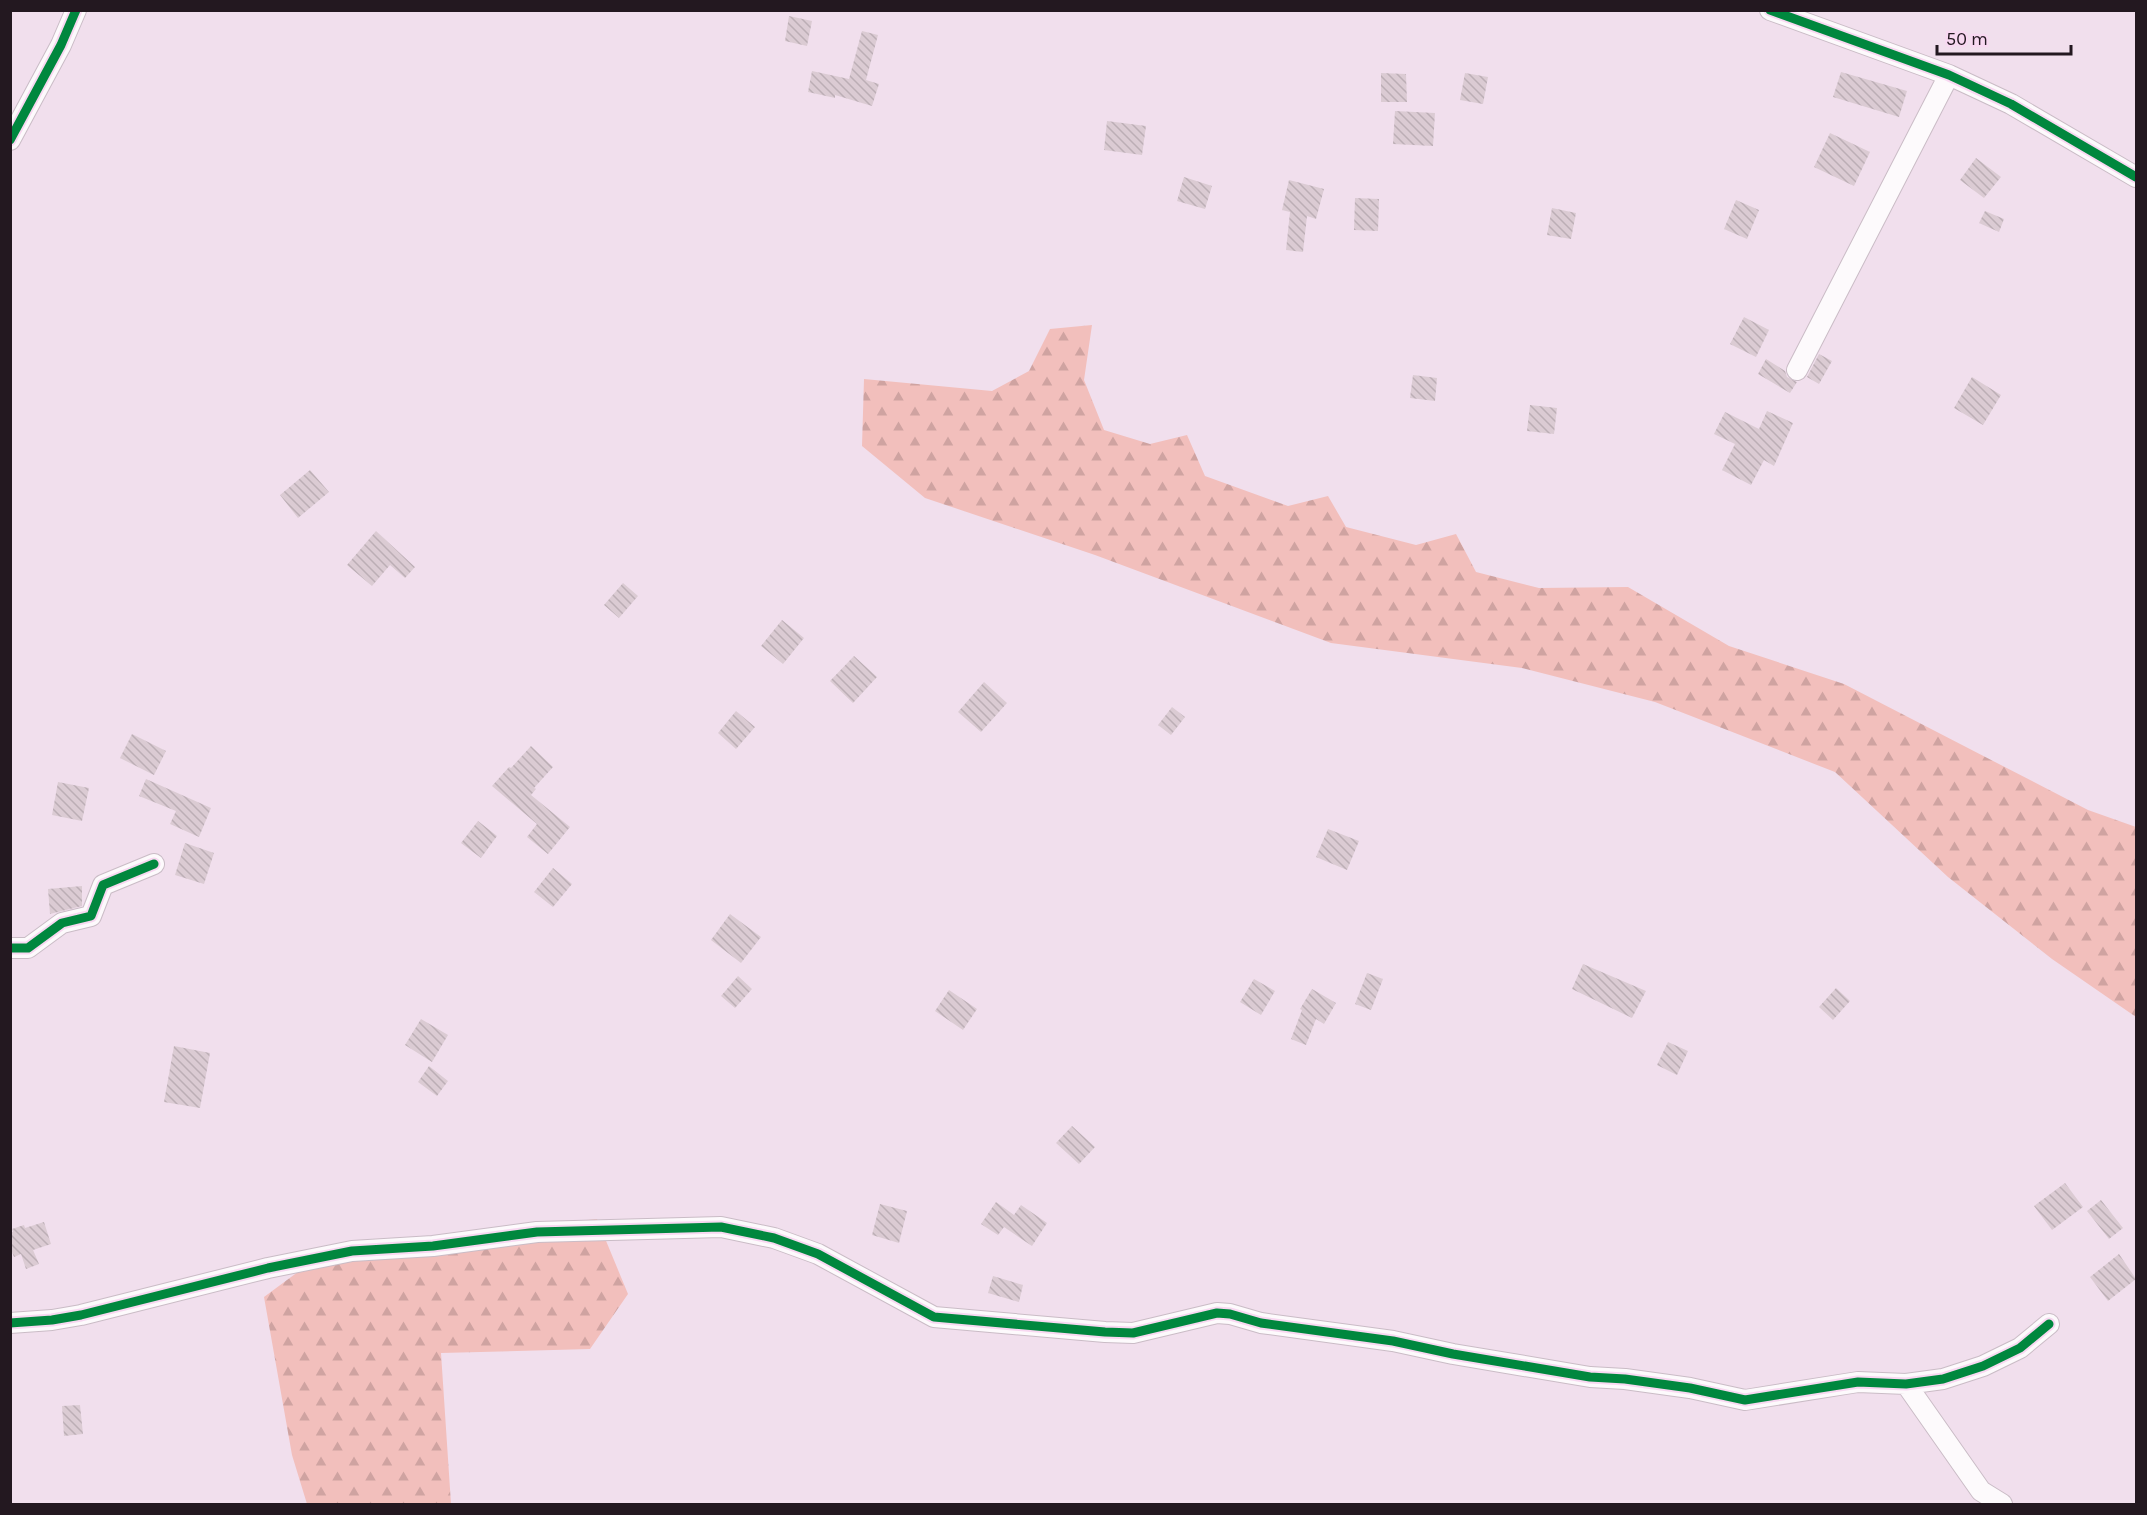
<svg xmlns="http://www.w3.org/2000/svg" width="2147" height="1515" font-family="Karla,sans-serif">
  <defs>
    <pattern id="forest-firs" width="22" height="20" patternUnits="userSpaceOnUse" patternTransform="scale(1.5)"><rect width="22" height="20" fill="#f2bfbc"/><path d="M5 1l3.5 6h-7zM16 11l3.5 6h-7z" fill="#cfa3a1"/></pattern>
    <pattern id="building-back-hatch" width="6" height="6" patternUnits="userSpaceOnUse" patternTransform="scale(1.5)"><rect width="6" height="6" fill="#dbcbd3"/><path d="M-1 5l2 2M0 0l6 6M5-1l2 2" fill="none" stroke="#bcaeb5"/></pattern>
  </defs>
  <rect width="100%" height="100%" fill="#f1dfed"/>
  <path fill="url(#forest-firs)" d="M1092,325l-8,55 20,50 46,14 37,-9 18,41 83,30 40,-10 18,31 70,18 40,-11 20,38 63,16 89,-1 101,59 115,38 244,126 48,17v190l-84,-58 -104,-82 -113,-105 -180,-70 -133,-34 -191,-25 -236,-88 -170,-57 -63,-52 2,-67 128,12 37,-20 21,-42z
    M597,1219l31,75 -38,55 -149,4 10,151h-144l-15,-49 -28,-158 69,-51z"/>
  <path fill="url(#building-back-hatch)" d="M789,16l23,5 -5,25 -22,-5z
    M862,31l16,4 -12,45 13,4 -7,22 -37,-11v3l-27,-6 4,-21 37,8z
    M1841,72l66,19 -8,26 -66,-20z
    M1381,73l25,1 1,28h-26z
    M1465,73l23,4 -5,27 -23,-4z
    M1395,111l40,2 -2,33 -40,-2z
    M1107,121l39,5 -4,29 -38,-5z
    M1830,133l40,19 -16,34 -40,-19z
    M1976,158l25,19 -17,21 -24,-18z
    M1184,177l28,9 -7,23 -28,-8z
    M1289,180l35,9 -8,30 -9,-3 -4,36 -17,-2 4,-38 -8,-2z
    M1355,198l24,1 -1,32 -24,-1z
    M1736,200l23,10 -12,29 -23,-10z
    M1552,208l24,5 -5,26 -24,-4z
    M1985,211l19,8 -5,13 -20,-9z
    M1744,317l25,13 -13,27 -26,-13z
    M1819,354l13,7 -13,23 -12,-7z
    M1766,359l19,12 2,6 10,5 -7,11 -32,-19z
    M1413,375l24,3 -2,23 -25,-3z
    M1972,377l29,18 -18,30 -29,-17z
    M1530,405l27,3 -3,26 -27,-3z
    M1767,411l26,12 -19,43 -10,-6 -13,25 -29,-15 13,-26 -21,-10 11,-22 34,17z
    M310,470l19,22 -31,26 -18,-23z
    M376,531l39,36 -10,11 -15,-13 -18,21 -25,-21z
    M623,583l15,13 -19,22 -15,-13z
    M782,620l22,18 -21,26 -22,-18z
    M854,656l23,21 -24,26 -23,-22z
    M984,682l23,21 -26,29 -23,-20z
    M1172,707l13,10 -14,18 -13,-10z
    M736,711l19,16 -19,22 -18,-16z
    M132,734l34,17 -12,24 -34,-17z
    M531,746l22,21 -19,21 2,1 -5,6 39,32 -22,27 -21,-17 10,-13 -45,-38 17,-19 2,1z
    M146,779l65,29 -12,29 -29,-13 6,-13 -37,-15z
    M58,782l31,6 -7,33 -30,-6z
    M478,821l19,15 -16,22 -20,-15z
    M1328,829l31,12 -12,29 -31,-13z
    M185,843l29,10 -10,31 -29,-9z
    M553,868l19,16 -19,23 -19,-15z
    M82,886v20l-32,8 -2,-25z
    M730,914l31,23 -20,26 -30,-23z
    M1583,964l63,27 -14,27 -60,-29z
    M1367,973l16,6 -12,31 -16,-6z
    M738,976l14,13 -17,19 -14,-12z
    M1254,979l21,12 -14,24 -21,-13z
    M1836,988l14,13 -17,19 -14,-13z
    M1312,989l24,14 -12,21 -8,-5 -10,26 -15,-6 11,-29 -2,-1z
    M949,990l28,19 -14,21 -28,-19z
    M421,1019l27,16 -16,27 -27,-17z
    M1668,1042l20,9 -11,24 -20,-10z
    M174,1046l36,7 -10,55 -36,-6z
    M429,1066l19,15 -11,15 -19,-14z
    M1072,1126l23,21 -16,17 -23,-21z
    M2065,1183l18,24 -31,23 -18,-24z
    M2101,1200l22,28 -14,11 -22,-28z
    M996,1202l18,13 7,-10 26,18 -15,23 -28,-19 -6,8 -17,-11z
    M880,1204l27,7 -8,32 -27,-8z
    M44,1222l7,22 -18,6 6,14 -13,5 -5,-15 -7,3 -4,-10v-15h3l-1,-3 12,-4 1,3z
    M2119,1254l17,25 -28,22 -18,-24z
    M993,1276l30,9 -4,17 -31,-9z
    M80,1405l3,29 -19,2 -2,-30z"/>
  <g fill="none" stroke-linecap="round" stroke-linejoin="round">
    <g stroke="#cabcc6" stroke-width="22">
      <path id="minor" d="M1770,10l179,65 62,29 125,73
        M10,140l51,-95 15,-35
        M1797,370l152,-295
        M10,948h18l34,-25 29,-7 12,-31 51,-21
        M10,1323l42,-3 29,-5 187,-47 84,-17 81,-5 104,-14 184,-5 53,11 44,16 116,63 171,15 28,1 84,-20 13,1 31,9 132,18 60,13 137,23 35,2 65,9 55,12 113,-18 48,2 37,-5 40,-13 37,-18 29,-24
        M1906,1384l75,107 21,13"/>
    </g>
    <use href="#minor" stroke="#fdfafc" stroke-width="20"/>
    <g stroke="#f8d8f1" stroke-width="13">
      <path id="cycleway" d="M1770,10l179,65 62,29 125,73
        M10,140l51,-95 15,-35
        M10,948h18l34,-25 29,-7 12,-31 51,-21
        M10,1323l42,-3 29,-5 187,-47 84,-17 81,-5 104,-14 184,-5 53,11 44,16 116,63 171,15 28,1 84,-20 13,1 31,9 132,18 60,13 137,23 35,2 65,9 55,12 113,-18 48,2 37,-5 40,-13 37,-18 29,-24"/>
    </g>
    <use href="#cycleway" stroke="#00873e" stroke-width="9"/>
  </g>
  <rect width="2147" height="1515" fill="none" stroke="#231820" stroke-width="24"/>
  <path d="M1937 45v9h134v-9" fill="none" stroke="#231820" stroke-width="3"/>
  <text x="1946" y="45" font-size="18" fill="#231820" stroke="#f8d8f1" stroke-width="4.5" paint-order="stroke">50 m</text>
</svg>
